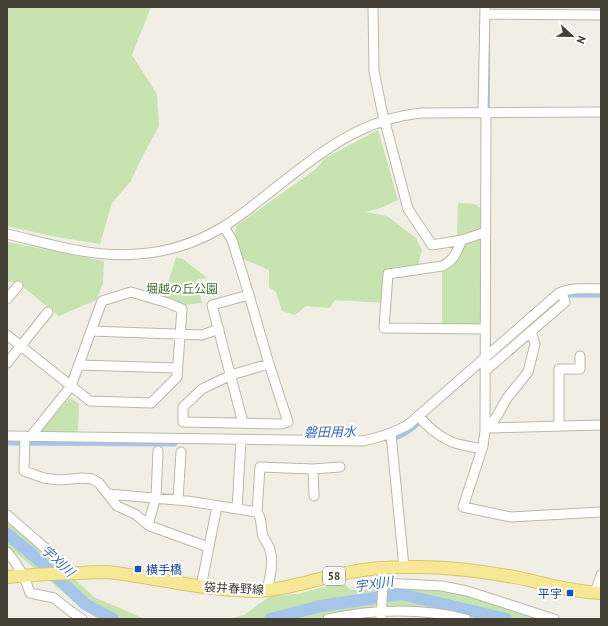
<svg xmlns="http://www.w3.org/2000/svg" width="608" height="626" font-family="'PT Sans','Noto Sans JP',sans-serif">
  <rect width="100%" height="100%" fill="#f1efe5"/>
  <path fill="#c6e3b0" d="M7,7h144l-19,48 25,39 2,32 -19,35 -9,20 -19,22 -12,41 -43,-7 -50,-11z
    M378,130l20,70 -17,8 -16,4 22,4 29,22 6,12 -4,15 -32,11v27l-51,-3 -5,8 -24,-2 -11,9 -13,-4 -6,-19 -7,-5v-17l-28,-12 -6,-23 1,-9 80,-57 9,-11z
    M458,203l16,1 9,5 -1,22 -25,6z
    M482,238v89h-40v-55l14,-11 8,-18z
    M7,242l97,19 -1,23 -7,16 -37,16 -42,-34h-10z
    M176,257l2,1 5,1 24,19 -9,1 -1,3 5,21 -17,2 -22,-7z
    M71,398l8,6 -1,28h-34l-3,-3 28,-30z
    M7,517l87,80 51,22h-47l-21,-15 -49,-41 -21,-17z
    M342,582l9,8 35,-4 76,4 80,29h-69l-42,-9 -106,9h-97l16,-4 28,-20 26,-1z"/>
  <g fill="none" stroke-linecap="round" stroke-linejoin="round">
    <path stroke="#a5c5eb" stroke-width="2" d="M489,109v-67
      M490,338v11"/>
    <path stroke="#a5c5eb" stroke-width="7" d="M562,297l7,-3h32
      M388,439c15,-3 25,-12 36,-22
      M7,442l167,1"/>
    <path stroke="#a5c5eb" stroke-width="12" d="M7,534l33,27 45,43 28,15
      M270,619l51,-13 80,-12 105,25"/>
    <g stroke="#bcb8a8" stroke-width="11">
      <path id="minor" d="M373,7l1,64 8,40 26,98 24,36 30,-5
        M485,14l116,1
        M483,112l2,-105
        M486,112l-1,319 -2,15 -20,61 48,10 90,-5
        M224,227l8,13 17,55 -37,10 31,118
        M7,234c43,10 86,24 131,20 30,-2 60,-12 85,-27 15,-9 28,-20 42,-31 49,-38 92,-77 157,-83l179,-1
        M249,295l20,69 19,58 -7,2 -98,-2v-15l19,-18 29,-14 38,-11
        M7,299l11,-13
        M485,329l-101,-1 4,-54 54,-8c12,-5 15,-15 20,-26l24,-8
        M91,331l111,4 17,-6
        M7,335l83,66 61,2 26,-26 5,-68 -14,-6 -37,-11 -29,9 -31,85 -40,50
        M7,363l41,-51
        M79,365l98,3
        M485,371l80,-69 -3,-10
        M418,416c9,9 18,19 30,24 10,6 23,6 34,9
        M559,426v-57h21v-13
        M488,428l112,-3
        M485,431l12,-15 10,-18 21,-26 7,-28 -4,-13
        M391,434l13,133
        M7,436l355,5c17,-3 31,-8 46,-16l151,-132c13,-6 28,-4 42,-4
        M25,436l-1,35 20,7 15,2 24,-2 9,1 7,4 18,23 18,8 15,12 58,21
        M313,469l1,27
        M108,494l80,7 69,11c6,8 3,15 6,24 2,5 6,9 7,14 4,12 0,27 -3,40
        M178,500l3,-48
        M237,509l4,-69
        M257,512l3,-45 53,2 27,-2
        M7,515l67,58
        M148,525l8,-28 2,-46
        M7,552c11,12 18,25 23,41l24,5 15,12 13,9
        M383,583l59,3 25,5 87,28
        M201,587l16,-81
        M595,593l6,-18
        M328,619c44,-10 94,-11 138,0
        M381,619l2,-36 -1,-15"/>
    </g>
    <g stroke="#dbc769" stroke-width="14">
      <path id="major" d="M7,577c25,-2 50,-4 76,-4 8,-1 16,-1 24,-1 48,5 95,18 144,19 32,0 64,-12 95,-18 19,-4 41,-6 60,-6 40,-1 79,4 118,12 25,6 51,13 77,14"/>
    </g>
    <use href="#minor" stroke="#fff" stroke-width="9"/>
    <use href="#major" stroke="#f7e898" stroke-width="12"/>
  </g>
  <g fill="#1a4fb4" stroke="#fff" stroke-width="1.5">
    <rect x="134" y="565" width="8" height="8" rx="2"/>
    <rect x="566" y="589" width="8" height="8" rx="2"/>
  </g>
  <g text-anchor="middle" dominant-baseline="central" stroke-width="4" stroke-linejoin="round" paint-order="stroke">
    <rect fill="#fff" stroke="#7b7972" stroke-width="1" x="323" y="567" width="22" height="18" rx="3"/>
    <g font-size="11" font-weight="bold" fill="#433f35">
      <text x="334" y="576">58</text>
    </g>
    <g font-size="12" fill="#3e702d" stroke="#fff">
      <text x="182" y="288">堀越の丘公園</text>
    </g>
    <g font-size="12" fill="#164399" stroke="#fff" text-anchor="start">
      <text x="146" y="569">横手橋</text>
      <text x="562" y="593" text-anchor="end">平宇</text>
    </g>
    <g font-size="12" fill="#433f35" stroke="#fff">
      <text transform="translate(234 588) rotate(3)">袋井春野線</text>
    </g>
    <g font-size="13" font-style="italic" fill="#3669a7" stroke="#fff">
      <text transform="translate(330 432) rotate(-1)">磐田用水</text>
      <text transform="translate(58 561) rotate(42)">宇刈川</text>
      <text transform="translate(374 584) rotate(-8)">宇刈川</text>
    </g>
  </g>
  <rect width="608" height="626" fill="none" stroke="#433f35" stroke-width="16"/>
  <g transform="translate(572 36) rotate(112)" stroke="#ffffff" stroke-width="3" paint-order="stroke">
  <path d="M0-3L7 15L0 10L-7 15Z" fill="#433f35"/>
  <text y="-6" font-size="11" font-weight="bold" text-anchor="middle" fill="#433f35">N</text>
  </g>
</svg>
